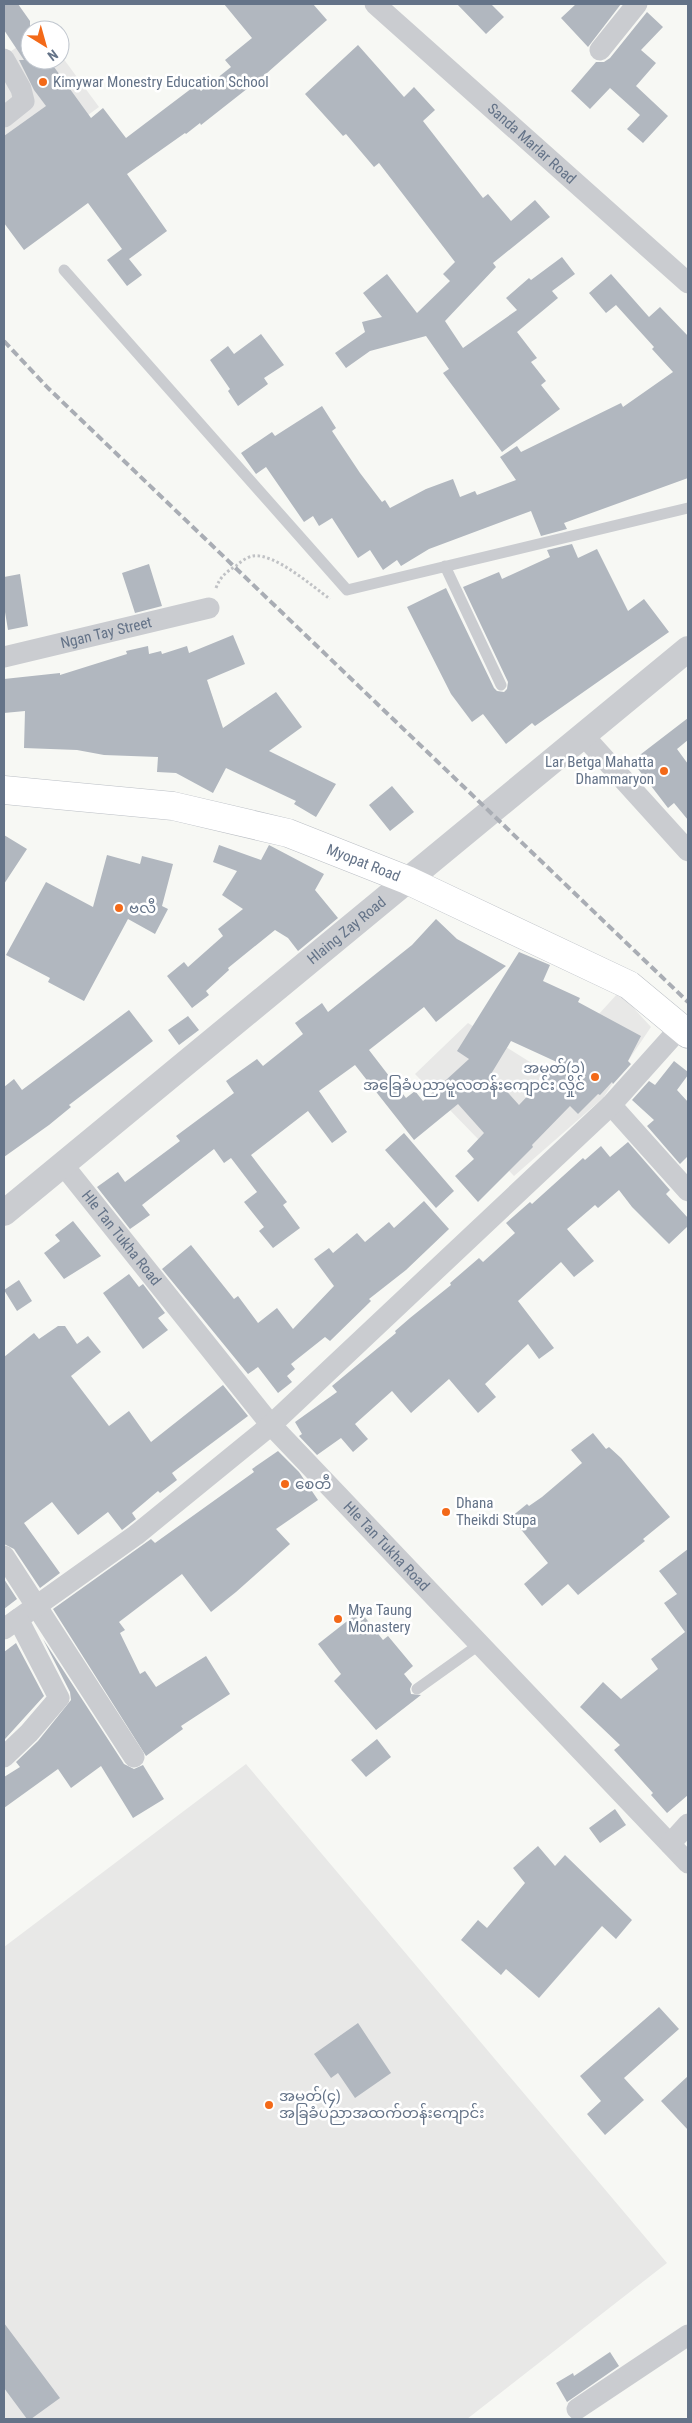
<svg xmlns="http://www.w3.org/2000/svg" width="692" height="2423" font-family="'Roboto Condensed','Noto Sans Myanmar',sans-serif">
  <rect width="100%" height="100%" fill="#f7f8f4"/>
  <path fill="#e8e8e7" d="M30,38v22h30v-6l39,53 -95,69v-120z
    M619,992l32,35 -48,71 -89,78 -99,-102 53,-51 78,49z
    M246,1764l421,499 -200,156h-463v-472z"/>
  <path fill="#b1b7bf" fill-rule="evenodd" d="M4,4h14l12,17v39h19l42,58 12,-10 23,30 70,-53 5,6 30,-24 -6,-7 27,-22 -28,-34h89l14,16 -60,53 -66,52 -1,-2 -14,11 -1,-1 -58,41 40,57 -38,28 13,16 -15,11 -20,-26 15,-11 -34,-46 -64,47 -20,-27v-87l42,-30 -12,-16 -15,-30h5l-20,-30z
    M457,4h34l13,13 -18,17z
    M576,4h45l-33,43 -27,-29z
    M647,12l16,15 -22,23 15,13 -20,23 32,30 -25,27 -16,-14 13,-14 -30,-27 -20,21 -19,-18 25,-29h8l6,-4z
    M358,45l46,52 10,-10 21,23 -12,11 60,77 5,-4 23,27 24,-21 15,17 -57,46 3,4 -51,54 18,27 54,-38 -11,-12 23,-20 2,2 31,-23 13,17 -23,17 6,7 -41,34 20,26 -6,4 15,19 -5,4 19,24 -58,43 -59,-79 6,-4 -23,-33 -56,15 -24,17 -11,-15 30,-21 -3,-10 20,-5 -19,-24 24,-19 30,39 33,-32 -7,-7 12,-12 -76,-99 -5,4 -28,-33 -3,2 -38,-42z
    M611,274l38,43 11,-10 28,29v142l-124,45 3,6 -26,7 -10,-25 -102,38 -28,17 -4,-6 -14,10 -13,-20 -12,8 -26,-40 -13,8 -6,-10 -9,6 -38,-55 -10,7 -15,-21 31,-21 3,4 47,-30 14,22 -4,3 28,42 22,29 3,-2 5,8 36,-19 27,-10 7,18 15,-6 2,4 39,-15 -16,-23 17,-11 4,6 100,-49 2,4 50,-35 -21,-23 2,-2 -38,-42 -10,8 -17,-20z
    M261,334l23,31 -20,13 4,6 -30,22 -10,-15 2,-2 -20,-29 18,-14 6,8z
    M572,544l6,14 19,-9 31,62 16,-12 25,33 -134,94 -3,-3 -26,21 -23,-30 -11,8 -21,-28 -44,-87 39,-19 48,100 3,3 7,1 3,-3 1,-7 -45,-95 36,-15 3,7 48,-22 -3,-7z
    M149,564l13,42 -27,7 -13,-40z
    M20,574l8,52 -20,4 -4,-24v-29z
    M233,635l12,29 -38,16 16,48 53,-36 26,35 -33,24 67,33 -20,33 -22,-13 2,-3 -70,-33 -13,25 -37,-20 -19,-1 1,-15 -54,-2 -27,-5 -53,-2 1,-37 -21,2v-34l56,-6v2l67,-21 -1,-3 22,-5 1,8 12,-3 1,3 25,-8 2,7z
    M688,718v22l-11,9 11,15v56l-14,-17 -6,5 -36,-47z
    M392,786l22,26 -24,19 -21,-26z
    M4,835l23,14 -23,35z
    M219,845l42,15 8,-15 55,29 -9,16 23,28 -40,33 -10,-13 -13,-8 -47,38 1,2 -23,21 3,4 -17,13 -25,-32 17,-14 4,5 35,-31 -5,-7 25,-20 -21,-14 15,-24 -24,-9z
    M107,855l33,9 2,-8 31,8 -11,42 6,3 -13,25 -27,-15 -44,82 -36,-19 2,-4 -44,-23 40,-73 47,25z
    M436,919l21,20 49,27 -70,56 -12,-15 -55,43 37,48 9,-7 8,10 46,-42 -12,-8 62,-99 31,13 -7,16 37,17 -2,4 63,34 -13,25 3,3 -18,20 -1,-2 -12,13 -2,-1 -20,20 -8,-8 -38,39 1,2 -55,55 -23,-26 19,-17 -7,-8 17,-18 -26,-29 -44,36 -59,-75 -36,26 28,41 -15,11 -24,-32 -57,44 36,47 -4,3 17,23 -27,20 -14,-17 5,-4 -20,-25 13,-10 -26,-34 -7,5 -10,-14 -72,56 8,10 -20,14 -33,-42 21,-15 7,10 55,-41 -4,-5 58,-43 -8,-12 31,-22 6,7 40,-32 -8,-11 27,-20 6,9 84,-67zM511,1041l48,22 -40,42 -28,-31z
    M129,1010l24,31 -84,64 2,2 -22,18 -45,32v-70l10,-8 8,11z
    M188,1016l11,14 -20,15 -11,-15z
    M674,1061l14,11v3l-11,15 11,12v54l-8,8 -33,-38 7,-6 -22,-20 17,-19 6,4z
    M404,1133l50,58 -18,17 -51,-58z
    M628,1142l42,48 -4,4 22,24v8l-19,18 -37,-37 -13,-17 -21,18 -3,-3 -28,24 27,32 -20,16 -13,-15 -43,39 36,47 -15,11 -11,-15 -43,40 11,13 -18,16 -29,-34 -38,34 -19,-22 -37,33 13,15 -15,13 -12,-14 -24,17 -18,-19 3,-2 -7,-12 42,-30 -5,-6 64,-53 -1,-2 15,-13 41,-33 -1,-2 29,-25 4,4 32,-29 -9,-10 24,-21 2,2 51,-46 2,2 16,-14 9,11z
    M424,1201l25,28 -43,41 -37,29 2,2 -41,40 -5,-4 -34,27 4,5 -8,7 5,6 -14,11 -20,-26 -10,7 -86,-105 29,-24 43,54 4,-3 20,27 19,-15 16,21 41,-43 -20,-27 15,-11 4,5 24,-20 8,9 24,-20 5,6z
    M73,1221l28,35 -37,23 -20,-26 16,-12 -5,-6z
    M129,1274l10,13 4,-3 22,29 -7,5 10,12 -25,19 -40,-56z
    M19,1280l13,21 -15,10 -13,-21z
    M58,1326h7l12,18 11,-8 13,16 -30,24 38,50 20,-15 22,31 72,-57 25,31 -76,57 5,7 -17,13 -2,-2 -26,22 4,6 -14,11 -14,-18 -30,23 -26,-33 -28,21 36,50 -20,15 -26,-39 -10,-5v-187l30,-24 5,6z
    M593,1433l13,16 3,-2 12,11 49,59 -27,22 2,2 -67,54 -10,-11 -26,22 -18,-22 24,-21 -37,-46 16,-13 2,2 13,-9 40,-34 -11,-13z
    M278,1451l21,21 19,28 -42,29 14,15 -54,48 -25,20 -29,-38 -63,48 6,8 -5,3 20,41 5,-3 11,16 50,-31 24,38 -49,32 2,3 -37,27 -93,-147 98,-70 4,4 99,-71 -2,-3z
    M688,1549v246l-21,18 -16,-18 2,-2 -39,-43 6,-5 -40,-38 23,-25 18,17 37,-30 -7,-10 34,-27 -21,-29 13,-9 -18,-23z
    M4,1579l13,20 -13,10z
    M360,1611l23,29 5,-4 25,30 -9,8 8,10 -2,5 1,5 10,1 -45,35 -42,-49 7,-7 -23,-30z
    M43,1639l81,125 10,5 9,-4 21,34 -31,19 -32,-52 -30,22 -13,-19 -54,39v-31l16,-10 -4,-5 22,-21 33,-41 -1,-8z
    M16,1643l28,53 -39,43 -1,-87z
    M377,1739l14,18 -25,20 -15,-17z
    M615,1809l11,16 -26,18 -11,-15z
    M538,1846l17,20 10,-11 67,65 -16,19 -14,-13 -63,72 -33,-29 -5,6 -40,-35 17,-20 9,8 38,-45 -12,-15z
    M659,2007l20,22 -55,49 20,22 -39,35 -18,-21 14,-13 -21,-25z
    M358,2023l33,50 -36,25 -17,-25 -7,5 -17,-24z
    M688,2076v54l-27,-29z
    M4,2323l56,75 -29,21h-4l-23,-31z
    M610,2352l9,14 -52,36 -11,-19 17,-10 1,3z"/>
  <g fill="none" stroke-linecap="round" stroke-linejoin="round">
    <g stroke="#bbbfc5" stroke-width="29">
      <g id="secondary">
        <path id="s5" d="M4,790l169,16 115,27 119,47 222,105 59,49"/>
      </g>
    </g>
    <path stroke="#c0c2c5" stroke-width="3" stroke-dasharray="2.5 2.5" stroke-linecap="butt" d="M216,588c4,-11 10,-16 20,-22 4,-4 11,-9 17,-10 22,-3 59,30 77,43"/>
    <path stroke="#caccd0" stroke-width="11" d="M64,270l283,320 341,-82
      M445,566l56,119
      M417,1689l63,-45"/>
    <g stroke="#caccd0" stroke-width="21">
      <path id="s1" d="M375,4l313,279"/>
      <path d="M600,50l37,-46"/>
      <path d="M4,59l17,30 3,12 -20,16"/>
      <path id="s2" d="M4,657l205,-49"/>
      <path d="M583,735l105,116"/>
      <path d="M611,1105l77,86"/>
      <path id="s3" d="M64,1166l207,259 417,438"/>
      <path d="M4,1556l130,201"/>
      <path d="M4,1629l132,-94 135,-110 340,-320 69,-77"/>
      <path d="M4,1757l25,-24 30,-35 -41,-79"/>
      <path d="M670,1844l18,-20"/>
      <path d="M577,2409l111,-74"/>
    </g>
    <path stroke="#caccd0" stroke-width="26" id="s4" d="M4,1213l684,-564"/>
    <use href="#secondary" stroke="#fff" stroke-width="28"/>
    <path stroke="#a9adb4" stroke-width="4" stroke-dasharray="8 4" stroke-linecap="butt" d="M4,341l44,47 640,614"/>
  </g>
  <g fill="#f36918" stroke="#fff" stroke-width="2">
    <circle cx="43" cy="82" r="5"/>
    <circle cx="664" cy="771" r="5"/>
    <circle cx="119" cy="908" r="5"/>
    <circle cx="595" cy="1077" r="5"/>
    <circle cx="285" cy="1484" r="5"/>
    <circle cx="446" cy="1512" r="5"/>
    <circle cx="338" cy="1619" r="5"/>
    <circle cx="269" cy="2105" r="5"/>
  </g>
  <g text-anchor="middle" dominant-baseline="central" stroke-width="5" stroke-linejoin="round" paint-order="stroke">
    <g font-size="15" fill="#647388" stroke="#fff" text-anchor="start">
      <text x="53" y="82">Kimywar Monestry Education School</text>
      <text x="654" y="762" text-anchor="end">Lar Betga Mahatta<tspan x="654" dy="17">Dhammaryon</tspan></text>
      <text x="129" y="908">ဗလီ</text>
      <text x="585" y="1068" text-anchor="end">အမှတ်(၁)<tspan x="585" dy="17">အခြေခံပညာမူလတန်းကျောင်း လှိုင်</tspan></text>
      <text x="295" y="1484">စေတီ</text>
      <text x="456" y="1503">Dhana<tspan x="456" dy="17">Theikdi Stupa</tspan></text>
      <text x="348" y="1610">Mya Taung<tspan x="348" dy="17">Monastery</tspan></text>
      <text x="279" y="2096">အမှတ်(၄)<tspan x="279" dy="17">အခြခံပညာအထက်တန်းကျောင်း</tspan></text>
    </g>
    <g font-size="15" fill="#647388" stroke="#fff">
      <text stroke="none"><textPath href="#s1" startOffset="210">Sanda Marlar Road</textPath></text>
      <text stroke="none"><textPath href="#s2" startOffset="105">Ngan Tay Street</textPath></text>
      <text stroke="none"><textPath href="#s5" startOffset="369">Myopat Road</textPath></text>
      <text stroke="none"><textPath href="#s4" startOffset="444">Hlaing Zay Road</textPath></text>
      <text stroke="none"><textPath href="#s3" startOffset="92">Hle Tan Tukha Road</textPath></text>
      <text stroke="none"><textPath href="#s3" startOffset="499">Hle Tan Tukha Road</textPath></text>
    </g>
  </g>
  <rect width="692" height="2423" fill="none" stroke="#647388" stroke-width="10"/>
  <g transform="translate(45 45) rotate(143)"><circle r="24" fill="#ffffff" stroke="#c1c7cf"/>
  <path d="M0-4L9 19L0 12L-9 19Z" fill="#f36918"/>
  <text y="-8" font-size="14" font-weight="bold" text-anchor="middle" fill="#647388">N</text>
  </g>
</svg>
